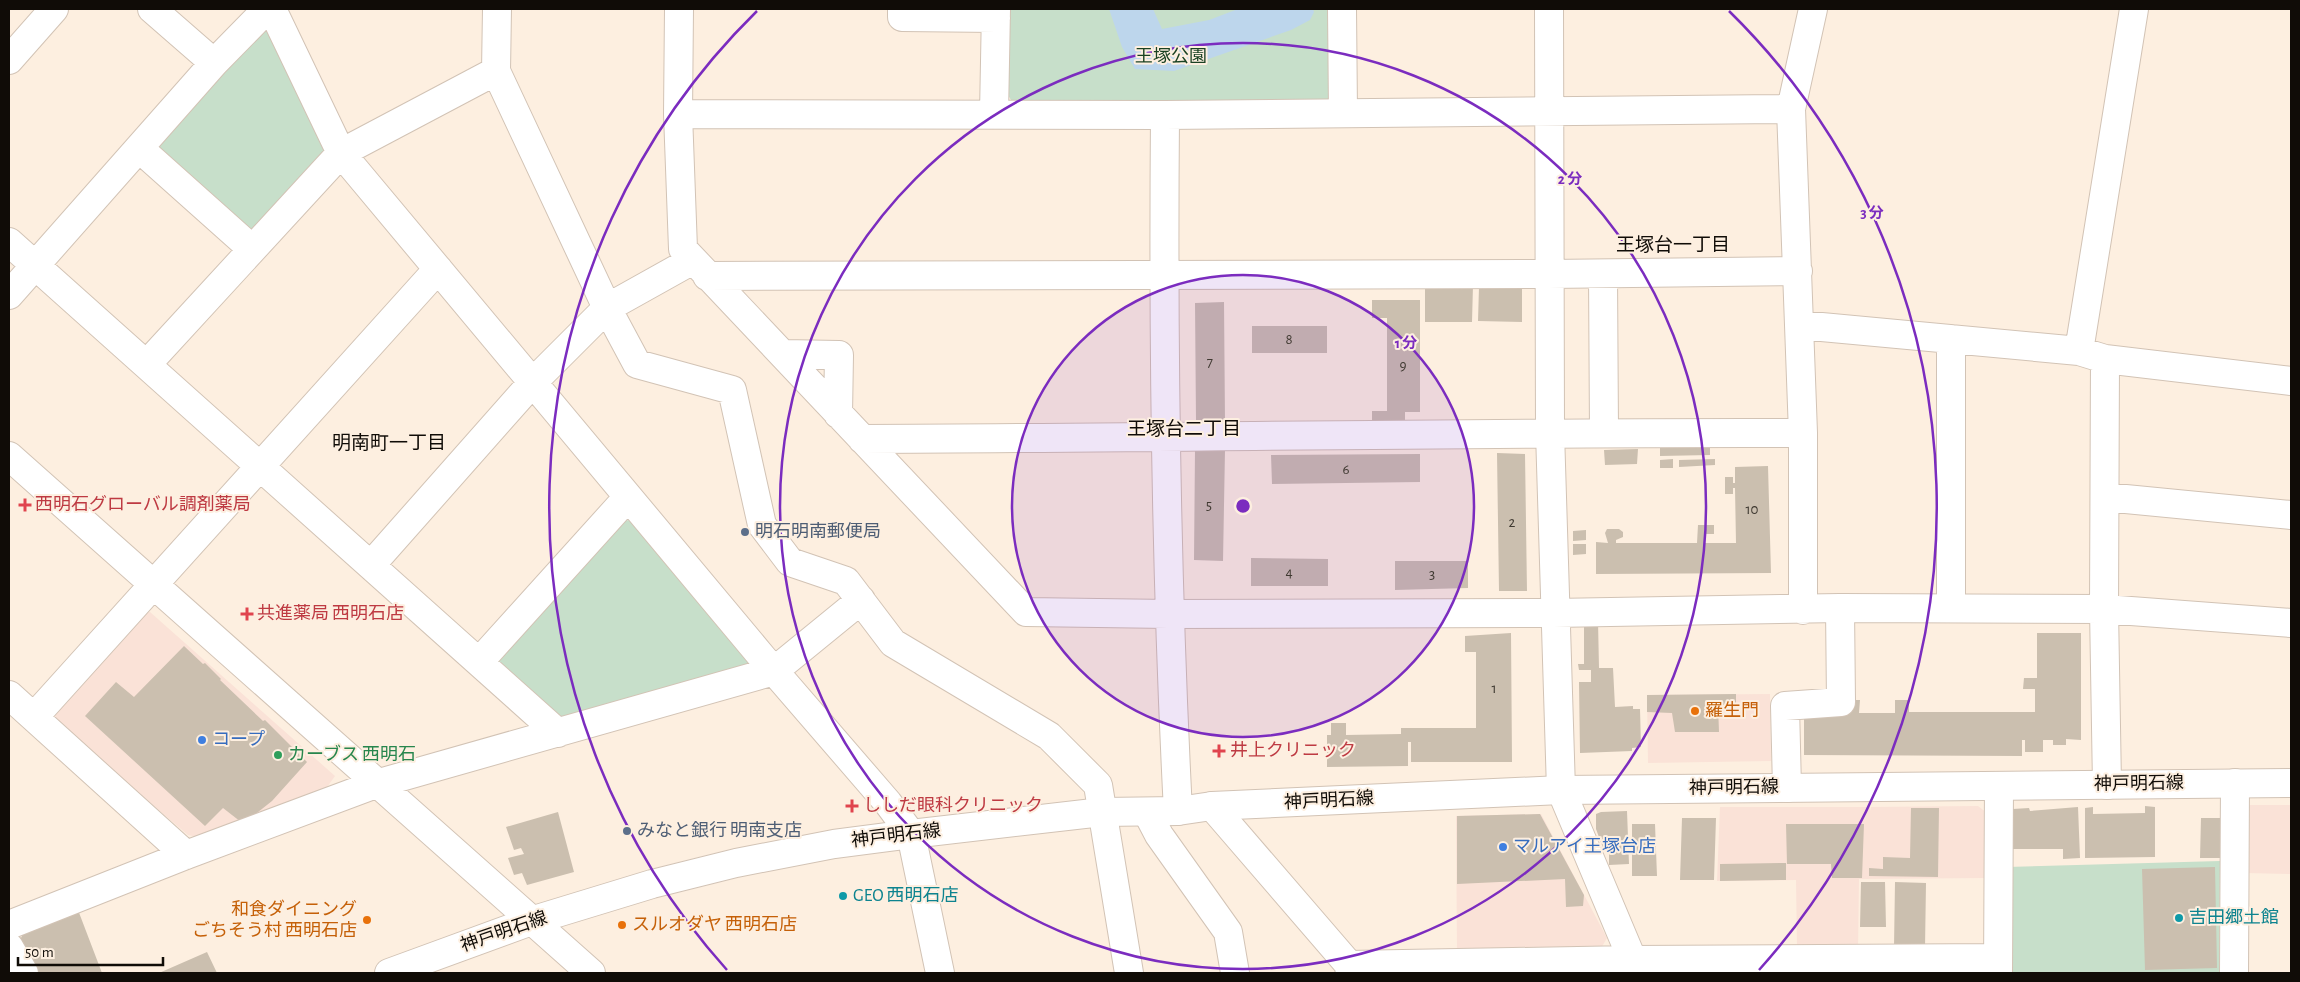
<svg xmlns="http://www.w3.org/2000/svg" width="2300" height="982" font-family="'Alegreya Sans','Noto Sans JP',sans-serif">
  <rect width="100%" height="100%" fill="#fdefe0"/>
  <path fill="#fae2d7" d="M150,612l185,164 -15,21 -114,42 -18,-4 -133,-113 1,-15 82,-94z
    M1770,694l1,67 -123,2 -1,-68z
    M2244,805h47v69l-46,-1z
    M1978,806l9,7v65l-128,1 -1,73 -61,-3 -1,-69 -79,1 3,-74h150v4l1,-4z
    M1541,814l66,124 -7,12 -143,3 -1,-137z"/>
  <path fill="#c7dfca" d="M1005,9h331v84l-13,12h-309l-9,-15z
    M269,24l58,121 -3,13 -71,77 -97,-89 107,-121z
    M631,520l119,144 -184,58 -67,-55 -2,-10 123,-136z
    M2220,861l-1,112h-211l-1,-106z"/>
  <path fill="#bdd6ec" d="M1109,9h44l9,20 47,-9 29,-11h75l1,3 -4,8 -19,10 -117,41 -39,-2 -13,-22z"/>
  <path fill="#cbbfaf" d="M1425,285h48l-1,37h-47z
    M1479,287l43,1v34l-44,-1z
    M1372,300h48v112h-15v11h-33v-12h15v-93h-15z
    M1224,302l1,120 -29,-1 -1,-118z
    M1252,326h75v27h-75z
    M1660,446h50v9l-50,1z
    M1638,449l-1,15 -32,1 -1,-15z
    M1195,450h30l-2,111 -29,-1z
    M1497,453l28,1 2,137h-28z
    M1420,454v28l-148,2 -1,-29z
    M1673,459v9h-13v-8z
    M1715,459v6l-36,2v-7z
    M1768,466l3,107 -175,1v-32l12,1 -3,-10 2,-4h12l4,3v5l-7,3v3h81l1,-18h16v9h-10l1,9h31l-1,-55h-2v6h-8v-17h8v6h2v-16z
    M1586,530v10l-13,1v-10z
    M1573,544h13v10l-13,1z
    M1251,558l77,1v27h-77z
    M1395,561h73v27l-73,2z
    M1584,621h14l1,47h14l2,39 18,-1v3h7l1,38 -9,1v3l-52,2 -1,-71h12v-12h-12l-1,-6h6z
    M1511,633l1,129h-101v-20h-3v24l-81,1v-32h4v-12h15v12l55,-1v-6h75v-76h-11v-16z
    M2037,633h44v107l-15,-1v6h-13v-5h-10v12h-18v-12h-3v16l-218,-1v-42l42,-13h14l-1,13h36v-13h14v12h126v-23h-12l1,-11h13z
    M184,646l19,18 2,-1 16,16 -1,1 43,41 2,-1 42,42 -35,39 -19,15 -12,6 -18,-14 -18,18 -120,-110 31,-34 18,15z
    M1736,694v11h-18l1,27h-44l-3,-19 -25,-1v-17z
    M2145,806l10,1v50l-70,1v-50l8,-1v7l52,-1z
    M2078,807l2,51 -17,1v-10h-54l-1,-35 5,-5 16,-1 1,3z
    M1911,808h28l-1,69 -69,-1v-8l14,1v-12l27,1z
    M1627,811l2,53 -20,1v-17h-6l-7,-19v-15l5,-2z
    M558,812l16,60 -47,13 -5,-12 -8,2 -6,-17 16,-4 -3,-6 -7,2 -8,-23z
    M1540,814l44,81 -1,11 -17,1 -1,-28 -108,5v-68z
    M1682,818h34l-2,62h-34z
    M2201,818h22v40h-23z
    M1632,824h23l2,52h-25z
    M1786,824h78l-2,54h-30l-1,-14h-44z
    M1786,863v17l-66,1v-17z
    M2215,867l2,101 -72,2 -3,-101z
    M1861,882h24l1,45h-26z
    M1895,882l31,1 -1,65 -31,-1z
    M78,910l24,63 -68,-1 -18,-33 6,-2 -2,-4z
    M207,952l10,21h-58z"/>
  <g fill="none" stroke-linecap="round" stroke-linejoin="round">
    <g stroke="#d2c3b5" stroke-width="30">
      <path id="minor" d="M152,9l62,54
        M272,9l69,144 421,504 126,146 23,31 29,139
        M679,9l-1,105 5,135 343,363 143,2 385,-1 286,-5 264,1 187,14
        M902,9v8l94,1
        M1342,9l1,103
        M1549,9l1,423 11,358 77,183
        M9,60l45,-51
        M496,71l111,237 30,56 95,26 30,135 28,37 56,19 47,62 156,93 49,49 31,188
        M678,114l487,1 626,-6
        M994,114l2,-105
        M1165,115c-2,232 1,464 13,696
        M140,149l112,100
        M9,242l549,491
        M1603,274l1,158
        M707,276l842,-2 249,-3
        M9,295l205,-232 53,-54
        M1800,325l279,26 26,8 186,22
        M1951,339v269
        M2079,351l55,-342
        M783,354l56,1 -1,59
        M2105,359l-1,250 3,176
        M147,364l194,-211 155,-82 1,-62
        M862,439c314,-1 627,-7 941,-6
        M9,456l582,517
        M2105,497l186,18
        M371,565l162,-183 74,-74 86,-48
        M1803,610v-177l-12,-324 22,-100
        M479,662l149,-165
        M9,695l177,160
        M34,717l404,-448
        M1787,788l-2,-82 56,-4 -1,-94
        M1212,806l144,167
        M1147,812l12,23 69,97 7,41
        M9,925l177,-70 190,-71 398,-113 87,-71
        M9,947l15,26
        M1348,965l284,-5 366,-2
        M1998,973l1,-187
        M2234,973l1,-190"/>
    </g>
    <g stroke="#d2c3b5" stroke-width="30">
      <path id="major" d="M389,973l145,-53 118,-36 84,-21 98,-19 77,-10 191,-22 76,-1 34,-5 349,-16 730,-7"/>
    </g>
    <use href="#minor" stroke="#fff" stroke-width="28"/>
    <use href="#major" stroke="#fff" stroke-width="28"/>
  </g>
  <circle cx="1243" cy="506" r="231" fill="#7b2cbf" fill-opacity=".12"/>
  <g fill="none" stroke="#7b2cbf" stroke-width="2.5">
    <circle cx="1243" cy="506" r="231"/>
    <circle cx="1243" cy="506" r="463"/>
    <path d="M727 970A694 694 0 0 1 757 11M1729 11A694 694 0 0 1 1759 970"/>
  </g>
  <g fill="#e0444e" stroke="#fdefe0" stroke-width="2">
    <path d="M22.5 497.5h5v5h5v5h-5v5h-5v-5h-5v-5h5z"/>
    <path d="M244.5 606.5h5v5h5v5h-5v5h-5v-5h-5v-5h5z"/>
    <path d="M1216.5 743.5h5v5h5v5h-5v5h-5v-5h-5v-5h5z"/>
    <path d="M849.5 798.5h5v5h5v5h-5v5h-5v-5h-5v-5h5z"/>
  </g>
  <g fill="#5c6f8a" stroke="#fdefe0" stroke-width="2">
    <circle cx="745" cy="532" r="5"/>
    <circle cx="627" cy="831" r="5"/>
  </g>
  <g fill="#e8710a" stroke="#fdefe0" stroke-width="2">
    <circle cx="1695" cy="711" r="5"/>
    <circle cx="367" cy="920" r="5"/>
    <circle cx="622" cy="925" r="5"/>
  </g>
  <g fill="#3f7fe0" stroke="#fdefe0" stroke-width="2">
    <circle cx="202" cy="740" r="5"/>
    <circle cx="1503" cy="847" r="5"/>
  </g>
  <circle fill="#2e9e5b" stroke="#fdefe0" stroke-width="2" cx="278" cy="755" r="5"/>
  <g fill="#0f9aa8" stroke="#fdefe0" stroke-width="2">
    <circle cx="843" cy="896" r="5"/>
    <circle cx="2179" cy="918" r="5"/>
  </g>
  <g text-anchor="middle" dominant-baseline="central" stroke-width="4" stroke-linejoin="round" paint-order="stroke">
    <g font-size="15" fill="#3f3931">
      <text x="1289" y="339">8</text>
      <text x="1210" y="362">7</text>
      <text x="1403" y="365">9</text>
      <text x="1346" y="469">6</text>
      <text x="1209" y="505">5</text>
      <text x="1752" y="509">10</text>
      <text x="1512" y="522">2</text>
      <text x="1289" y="572">4</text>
      <text x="1432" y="574">3</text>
      <text x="1494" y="688">1</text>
    </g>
    <g font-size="18" fill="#1a4223" stroke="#fdefe0">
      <text x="1171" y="57">王塚公園</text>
    </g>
    <g font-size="18" fill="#be3a42" stroke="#fdefe0" text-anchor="start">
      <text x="35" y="505">西明石グローバル調剤薬局</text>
      <text x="257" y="614">共進薬局 西明石店</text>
      <text x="1230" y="751">井上クリニック</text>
      <text x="863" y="806">ししだ眼科クリニック</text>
    </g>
    <g font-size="18" fill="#4e5e75" stroke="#fdefe0" text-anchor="start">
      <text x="755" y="532">明石明南郵便局</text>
      <text x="637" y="831">みなと銀行 明南支店</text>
    </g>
    <g font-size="18" fill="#c56008" stroke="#fdefe0" text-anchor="start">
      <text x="1705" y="711">羅生門</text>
      <text x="357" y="910" text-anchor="end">和食ダイニング<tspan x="357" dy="21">ごちそう村 西明石店</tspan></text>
      <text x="632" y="925">スルオダヤ 西明石店</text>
    </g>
    <g font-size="18" fill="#366cbe" stroke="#fdefe0" text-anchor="start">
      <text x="212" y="740">コープ</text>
      <text x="1513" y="847">マルアイ王塚台店</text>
    </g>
    <g font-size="18" fill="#27864d" stroke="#fdefe0" text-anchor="start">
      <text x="288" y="755">カーブス 西明石</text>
    </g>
    <g font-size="18" fill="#100c07" stroke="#fdefe0">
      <text transform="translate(2139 784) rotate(-1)">神戸明石線</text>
      <text transform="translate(1734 788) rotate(-1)">神戸明石線</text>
      <text transform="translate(1329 801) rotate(-3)">神戸明石線</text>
      <text transform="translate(896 836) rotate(-7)">神戸明石線</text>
      <text transform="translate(504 932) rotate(-19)">神戸明石線</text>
    </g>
    <g font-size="18" fill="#0d838f" stroke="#fdefe0" text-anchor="start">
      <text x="853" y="896">GEO 西明石店</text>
      <text x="2189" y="918">吉田郷土館</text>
    </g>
    <g font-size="19" fill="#100c07" stroke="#fdefe0">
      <text x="1673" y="245">王塚台一丁目</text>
      <text x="1184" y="429">王塚台二丁目</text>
      <text x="389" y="443">明南町一丁目</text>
    </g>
  </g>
  <circle cx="1243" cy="506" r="8" fill="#7b2cbf" stroke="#fdefe0" stroke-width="2.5"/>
  <g font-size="15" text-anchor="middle" font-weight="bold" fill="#7b2cbf" stroke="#fdefe0" stroke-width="4" stroke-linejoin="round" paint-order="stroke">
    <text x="1570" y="184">2 分</text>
    <text x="1872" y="218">3 分</text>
    <text x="1406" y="348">1 分</text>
  </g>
  <rect width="2300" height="982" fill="none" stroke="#100c07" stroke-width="20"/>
  <path d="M18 957v8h145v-8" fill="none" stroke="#100c07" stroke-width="2.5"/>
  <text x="25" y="957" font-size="15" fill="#100c07" stroke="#fdefe0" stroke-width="4" paint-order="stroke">50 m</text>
</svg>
